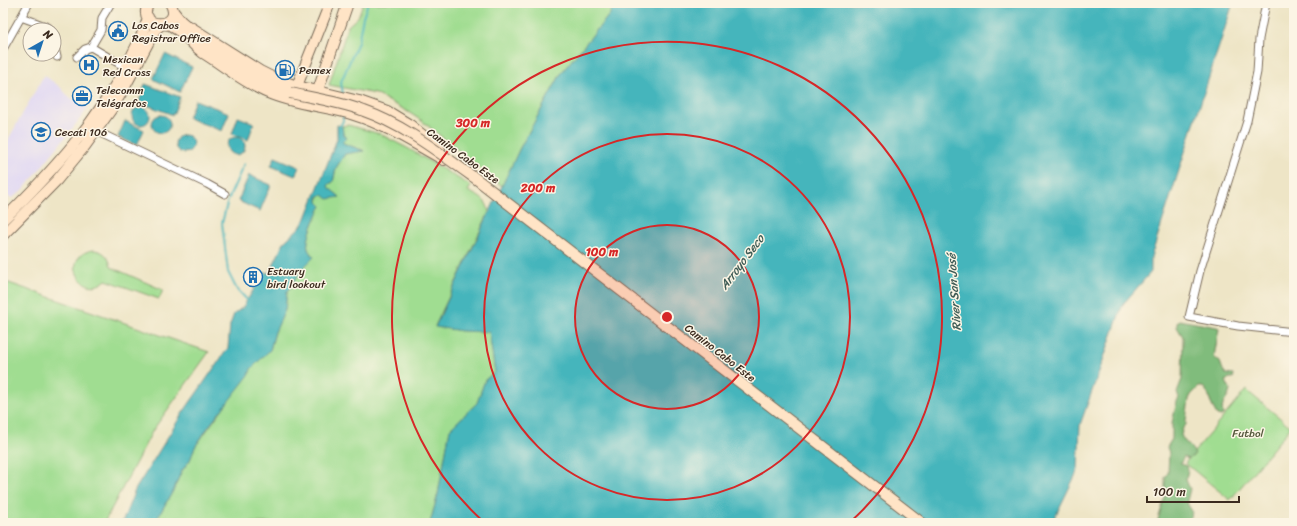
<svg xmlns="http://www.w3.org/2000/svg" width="1297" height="526" font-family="Sriracha,sans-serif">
  <rect width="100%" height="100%" fill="#fcf5e5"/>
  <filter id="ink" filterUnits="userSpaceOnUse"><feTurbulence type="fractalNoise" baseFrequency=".025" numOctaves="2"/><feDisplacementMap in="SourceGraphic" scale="8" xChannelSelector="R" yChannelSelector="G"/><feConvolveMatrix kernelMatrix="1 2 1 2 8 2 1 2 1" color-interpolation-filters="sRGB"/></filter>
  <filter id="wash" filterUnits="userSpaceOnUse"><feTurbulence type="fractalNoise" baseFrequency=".012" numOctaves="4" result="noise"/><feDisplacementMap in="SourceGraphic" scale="16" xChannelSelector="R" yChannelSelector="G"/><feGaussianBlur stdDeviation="0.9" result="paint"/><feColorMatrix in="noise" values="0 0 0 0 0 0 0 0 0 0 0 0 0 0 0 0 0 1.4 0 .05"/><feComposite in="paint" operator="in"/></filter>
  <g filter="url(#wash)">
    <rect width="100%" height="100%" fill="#eee5c6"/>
    <path fill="#ded5f5" d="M44,75l16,12 9,10 19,10 -5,8 -60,75 -11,8 -9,-3v-46z"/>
    <path fill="#a0dd91" stroke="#6e8458" d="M363,3h250l-3,11 -48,58 -42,76 -18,38 -80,-65 -17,-11 -29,-16 -47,-9 19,-59 10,-9z
      M348,125l32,9 29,15 62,37 -3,5c11,6 19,8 21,21l-54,114 27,5 27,1 6,40 -10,8 -8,23 -27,26 -12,65 -8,29h-273l1,-6 16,-28 7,-17 9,-12 5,-13 56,-78 19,-19 5,-18 10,-22 2,-18 16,-24 11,-11c-2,-2 -5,-5 -6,-8 -3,-8 9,-36 14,-43l-4,-4v-6l5,-1 17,2 -12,-10 1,-3 4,-2 3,-14 9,-14 18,-4 -21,-7v-17z
      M92,250c11,0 17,6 19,17l52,23 -4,9 -53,-19c-22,21 -48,-22 -14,-30z
      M3,281l206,71 -56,78 -49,93h-101z
      M1246,390l45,37 -61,73 -45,-37z"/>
    <path fill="#80bc7b" stroke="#5e734c" d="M1179,320l38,7 2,1 -5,29 6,5 3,8 3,4 7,1 1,2 -2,1h-3l-3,3 4,9c-2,12 -10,11 -7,25l-2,1 -4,-1c-2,-4 -5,-8 -6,-12 -3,-8 -2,-9 -8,-16h-4l-8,8 -2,4 -3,21v5l-3,3 -2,7c3,8 12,12 14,20l-7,4 -4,-2 -3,5v2l6,2 1,3 -2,11 4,9 -3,12 1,4 4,6 -1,6 -2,1v5h-32l8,-26v-20l3,-5 1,-19 -2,-6 5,-8v-16l5,-22 2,-3 -2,-6 5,-13 1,-42 -6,-10v-4z"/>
    <path fill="#45b5bc" stroke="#40706d" d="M613,3h620l-82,254v15l-28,32 -43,121 -2,45 -26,53h-622l8,-29 12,-65 27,-26 8,-23 10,-8 -6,-40 -27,-1 -27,-4 85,-179 42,-76 48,-58z
      M165,54l27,13 -12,25 -27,-13z
      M145,84l35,13 -7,18 -34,-13z
      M195,100l34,13 -7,18 -34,-13z
      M132 116a9 9 0 1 1 18 0a9 9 0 1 1-18 0Z
      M152 124a9 9 0 1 1 18 0a9 9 0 1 1-18 0Z
      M238,117l16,6 -6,17 -16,-6z
      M125,121l19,9 -7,15 -19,-8z
      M337,125l5,1 1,7 4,5 -4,2v3l21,8 -19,3 -9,14 -3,14 -4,2 -1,3 12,10 -12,2 -5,-4 -5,1v6l4,4c-5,7 -17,35 -14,43 1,3 4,6 6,8l-11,11 -16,24 -2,18 -10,22 -5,18 -19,19 -2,6 -40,51 -14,21 -5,13 -9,12 -7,17 -16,28 -1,6h-35l13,-33 47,-76 46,-66 2,-23 4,-11 9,-7 18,-30v-5l7,1 3,-3 13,-28 17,-16 5,-8 31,-79z
      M175 144a9 9 0 1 1 18 0a9 9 0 1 1-18 0Z
      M227 146a9 9 0 1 1 18 0a9 9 0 1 1-18 0Z
      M275,157l24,10 -4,9 -24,-10z
      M249,175l22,10 -11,26 -22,-10z"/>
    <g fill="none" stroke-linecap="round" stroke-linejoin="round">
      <path stroke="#45b5bc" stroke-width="2" d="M343,95l-2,-13 17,-40 5,-25 5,-14
        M339,128l4,-7v-6
        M244,164l-16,36 -6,23 6,49 8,16 13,14"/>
    </g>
  </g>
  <g filter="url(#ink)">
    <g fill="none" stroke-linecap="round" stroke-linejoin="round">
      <g stroke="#7a6b59" stroke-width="9">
        <path id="street" d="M1266,3l-7,36 -2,33 -10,49 -47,150 -11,46 49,9 56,6
          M21,17l27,10 2,3
          M54,44l3,13
          M91,47l34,20
          M3,49l26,-46
          M77,57l8,-8 6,-2 10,-17 1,-12 9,-15
          M96,131l111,53 18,10"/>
      </g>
      <g stroke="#7a6b59" stroke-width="12">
        <path id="secondary" d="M149,3c-16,27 37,27 21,0
          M173,11l8,10 12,10
          M163,24l7,1 13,9 27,14 55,35 25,10
          M189,26l71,45 14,7 23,8 62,15 28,10 23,14 30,24
          M183,34l12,12 8,7c21,13 42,30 65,40 27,12 58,13 86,22 32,10 61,29 90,45
          M295,91l35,-88
          M316,96l32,-93
          M466,171l456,352
          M3,220c50,-49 96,-100 128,-163 6,-13 14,-26 17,-40
          M3,235l54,-55 28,-34 28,-39 13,-22 29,-55 7,-6"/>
      </g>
      <use href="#street" stroke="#fff" stroke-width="7"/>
      <use href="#secondary" stroke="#ffe4c6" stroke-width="10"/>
      <g stroke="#7a6b59" stroke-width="12" stroke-linecap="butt">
        <path id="secondary-bridge" d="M290,93c24,5 51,9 74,18 40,14 74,41 108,65"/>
      </g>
      <use href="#secondary-bridge" stroke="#ffe4c6" stroke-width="10"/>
    </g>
  </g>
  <circle cx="667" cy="317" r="92" fill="#d62828" fill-opacity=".12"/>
  <g fill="none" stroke="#d62828" stroke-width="2">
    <circle cx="667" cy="317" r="92"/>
    <circle cx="667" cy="317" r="183"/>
    <path d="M485 523A275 275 0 1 1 849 523"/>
  </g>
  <defs>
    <g id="civic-ring" transform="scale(1)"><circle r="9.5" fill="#fcf5e5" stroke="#1f6fb2" stroke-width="1.5"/><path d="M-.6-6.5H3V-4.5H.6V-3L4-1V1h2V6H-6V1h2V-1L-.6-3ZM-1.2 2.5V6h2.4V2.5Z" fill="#1f6fb2"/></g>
    <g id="hospital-ring" transform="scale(1)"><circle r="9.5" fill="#fcf5e5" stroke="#1f6fb2" stroke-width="1.5"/><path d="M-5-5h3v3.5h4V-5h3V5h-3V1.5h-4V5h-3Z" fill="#1f6fb2"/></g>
    <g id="fuel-ring" transform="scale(1)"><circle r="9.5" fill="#fcf5e5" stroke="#1f6fb2" stroke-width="1.5"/><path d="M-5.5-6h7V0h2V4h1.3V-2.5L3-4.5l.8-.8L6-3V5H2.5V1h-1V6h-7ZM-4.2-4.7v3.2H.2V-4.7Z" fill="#1f6fb2"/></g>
    <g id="office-ring" transform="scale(1)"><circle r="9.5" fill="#fcf5e5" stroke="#1f6fb2" stroke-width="1.5"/><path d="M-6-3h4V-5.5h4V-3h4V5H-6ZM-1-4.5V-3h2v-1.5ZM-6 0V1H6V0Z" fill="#1f6fb2"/></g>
    <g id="university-ring" transform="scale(1)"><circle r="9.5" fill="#fcf5e5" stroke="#1f6fb2" stroke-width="1.5"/><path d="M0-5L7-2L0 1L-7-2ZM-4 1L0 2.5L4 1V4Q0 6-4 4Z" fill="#1f6fb2"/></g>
    <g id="building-ring" transform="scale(1)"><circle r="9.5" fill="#fcf5e5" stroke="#1f6fb2" stroke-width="1.5"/><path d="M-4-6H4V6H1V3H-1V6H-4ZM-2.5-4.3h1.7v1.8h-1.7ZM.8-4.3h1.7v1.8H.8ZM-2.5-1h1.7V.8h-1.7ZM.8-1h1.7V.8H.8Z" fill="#1f6fb2"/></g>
  </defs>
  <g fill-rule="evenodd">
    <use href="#civic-ring" x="118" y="31"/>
    <use href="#hospital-ring" x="89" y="65"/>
    <use href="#fuel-ring" x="285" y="70"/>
    <use href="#office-ring" x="82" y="96"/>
    <use href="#university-ring" x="41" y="132"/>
    <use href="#building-ring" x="253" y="277"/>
  </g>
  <g text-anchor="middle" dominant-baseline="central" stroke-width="3" stroke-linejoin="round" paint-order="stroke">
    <g font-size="11" fill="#3b2a1e" stroke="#fcf5e5" text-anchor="start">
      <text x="132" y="25">Los Cabos<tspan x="132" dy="13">Registrar Office</tspan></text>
      <text x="103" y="59">Mexican<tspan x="103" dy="13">Red Cross</tspan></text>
      <text x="299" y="70">Pemex</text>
      <text x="96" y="90">Telecomm<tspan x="96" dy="13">Telégrafos</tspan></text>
      <text x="55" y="132">Cecati 106</text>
      <text x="267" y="271">Estuary<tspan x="267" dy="13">bird lookout</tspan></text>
    </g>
    <g font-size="11" fill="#3b2a1e" stroke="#fcf5e5">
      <text transform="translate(463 156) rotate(36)">Camino Cabo Este</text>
      <text transform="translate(720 353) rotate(38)">Camino Cabo Este</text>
    </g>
    <g font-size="11" fill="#54573b" stroke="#fcf5e5">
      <text x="1248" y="433">Futbol</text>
    </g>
    <g font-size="12" font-style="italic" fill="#3e5b55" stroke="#fcf5e5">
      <text transform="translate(742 262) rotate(-53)">Arroyo Seco</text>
      <text transform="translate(954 292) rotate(-94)">River San José</text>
    </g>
  </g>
  <circle cx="667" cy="317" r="6" fill="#d62828" stroke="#fcf5e5" stroke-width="2"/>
  <g font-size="12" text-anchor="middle" font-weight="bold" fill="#d62828" stroke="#fcf5e5" stroke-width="3" stroke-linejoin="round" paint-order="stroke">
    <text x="473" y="127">300 m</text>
    <text x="538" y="192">200 m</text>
    <text x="602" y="256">100 m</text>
  </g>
  <rect width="1297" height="526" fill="none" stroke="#fcf5e5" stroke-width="16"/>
  <g transform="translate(42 42) rotate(39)"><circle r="19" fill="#fcf5e5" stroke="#afa495"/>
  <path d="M0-3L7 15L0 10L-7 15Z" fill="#1f6fb2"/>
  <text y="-6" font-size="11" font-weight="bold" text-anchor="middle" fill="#3b2a1e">N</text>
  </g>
  <path d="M1147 496v6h92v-6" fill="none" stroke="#3b2a1e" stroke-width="2"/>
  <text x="1153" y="496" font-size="12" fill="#3b2a1e" stroke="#fcf5e5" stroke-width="3" paint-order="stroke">100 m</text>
</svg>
